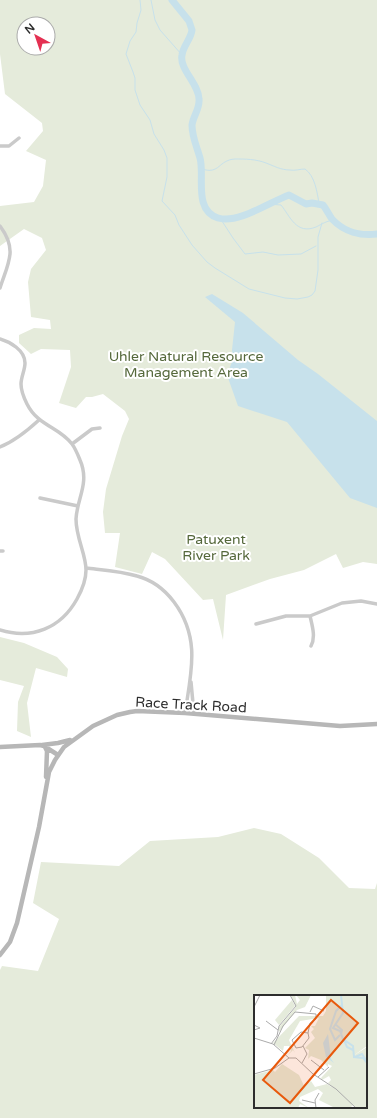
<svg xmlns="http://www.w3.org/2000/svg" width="377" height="1118" font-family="'Varela Round',sans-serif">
  <rect width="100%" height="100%" fill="#fff"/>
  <path fill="#e5ebdb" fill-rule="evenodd" d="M0,0h377v564l-14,-2 -20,6 -7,-14 -32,16 -34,9 -44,16 -3,45 -10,-41 -10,1 -38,-41 -13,-7 -10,22 -27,-7 5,-34h-15l-2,-21 3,-23 16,-53 7,-17 -4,-8 -22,-17 -11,3h-6l-10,11 -17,-5 12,-36 -1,-17 -29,-1 -10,5 -12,-11v-8l15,-7 17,1 -1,-9 -19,-3 -3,-35 3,-13 15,-19 -4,-12 -18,-9 -24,17v-40l34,-4 9,-16 3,-26 -20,-9 17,-20 -1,-8 -37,-29 -5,-40zM24,24h24v24h-24z
    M0,637l24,6 33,14 11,12 -1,8 -31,-9 -9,35 4,34 -14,-6 1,-29 6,-16 -24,-6z
    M254,828l27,6 38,24 30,30 26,1 2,-6v235h-377v-148l2,-4 36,5 21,-52 -26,-16 8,-41 78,4 31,-25 68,-4zM255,996h111v111h-111z"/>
  <path fill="#c7e1eb" d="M212,294l31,19 55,47 20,14 59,47v87l-27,-10 -63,-76 -49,-16 -11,-31 6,-16 -1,-9 3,-28 -30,-25z"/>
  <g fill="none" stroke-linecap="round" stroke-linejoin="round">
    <path stroke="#c7e1eb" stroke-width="1" d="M140,0l1,10 -4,13 -1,9 -6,9 -4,13 7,18 2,6v12l5,15 10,15 4,14 10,16 3,8v19l-5,24 13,14 4,10 13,20 15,17 8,6 34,21 36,9 12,1 11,-2 4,-2 3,-4 3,-21v-33l4,-14
      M151,0l4,20 5,10 22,25
      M202,169c18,6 16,-9 33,-10 10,0 21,0 31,4 8,3 15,7 24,7 5,1 10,-1 15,-1 10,7 12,23 14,34
      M268,204l13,1c9,11 15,30 35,22 6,-3 10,-6 18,-7
      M220,218l13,20 12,16 18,-2 15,3 23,-1 15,-8"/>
    <path stroke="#c7e1eb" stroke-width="7" d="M172,0l17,21 3,9c-1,9 -9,16 -10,25 -3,14 17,29 17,44 1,10 -6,17 -7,26 0,12 5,22 8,33 5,18 -7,52 18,60 20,6 52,-16 71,-23l17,9 6,-1 11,2c4,5 6,10 9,14 12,13 29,17 45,15"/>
    <path stroke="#cacaca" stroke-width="3.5" d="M0,146h9l10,-8
      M0,226c18,24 8,37 0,62
      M0,339c10,3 25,11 25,24 0,7 -4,14 -4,21 0,6 3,14 6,20 11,22 32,23 45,40 3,4 6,11 8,16 10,23 -3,38 -4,59 0,19 10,35 10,51 0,10 -4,20 -9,29 -16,29 -45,41 -77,31
      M72,444l20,-15 8,-1
      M0,447c15,-6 27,-16 39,-27
      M40,498l38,8
      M0,551h3
      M86,568c17,2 35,3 51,8 15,4 28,14 37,26 27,36 17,71 11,111
      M310,616c2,9 6,21 1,30
      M256,624l30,-8h24l32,-13 19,-2 16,3
      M191,682l3,32"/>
    <path stroke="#b7b7b7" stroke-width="4.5" d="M42,745l16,-2 12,-3
      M0,747l40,-2 4,1 14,9
      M45,747l2,4 -1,26
      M0,955l10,-13 7,-19 22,-96 10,-55 6,-12 9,-13 29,-21 24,-11 13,-3 7,-1 48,2 155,13 37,-2"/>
  </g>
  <g text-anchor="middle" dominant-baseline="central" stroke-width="4" stroke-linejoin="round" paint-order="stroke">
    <g font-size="14" fill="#55683b" stroke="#fff">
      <text x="186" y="356">Uhler Natural Resource<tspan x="186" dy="16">Management Area</tspan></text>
      <text x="216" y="539">Patuxent<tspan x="216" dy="16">River Park</tspan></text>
    </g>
    <g font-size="14" fill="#2d2d2d" stroke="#fff">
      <text transform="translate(191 705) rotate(3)">Race Track Road</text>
    </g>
  </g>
  <g transform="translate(254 995)">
    <rect width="113" height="113" fill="#fff"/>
    <path d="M37,0h4l2,9 3,-4 -4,-5h15l-6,12 -8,3 -18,22v-5l17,-20zM72,0h41v51l-14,10 14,-9v61h-11l-3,-3 -3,3h-15l-16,-8 4,-7 -5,-4 -18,8 -1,4 10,7 -9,-4 -2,4h-44v-33l19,-5 2,2 7,-8 17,11 5,11 7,-5 4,6 12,-3 6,4 -5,-5 3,-3 -2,-4 -7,4 -1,-2 11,-12 -4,-2v3l-7,-7 -10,-4 -3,3 1,-9 -4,-2 10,-10 -4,-6 3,-3 -3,-3h4l4,-8 -19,3 -11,19 6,13 -2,-3 -5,5 3,-4 -2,-5h-5l-1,5 -10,-8 26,-27h24l3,-5zM38,5l3,6 -16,19 -4,-5z" fill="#e5ebdb"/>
    <path d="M74,39l3,25 3,4 -8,-6 -3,-14z" fill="#c7e1eb"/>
    <path fill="none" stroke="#c7e1eb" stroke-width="2" d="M87,0l2,18 -10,15 7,3 3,8 10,7 1,11 9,1 4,5M81,29l7,6 -1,4M86,40l-5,5 -5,-11 6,-18 6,-6M90,45l3,7 6,3M101,62l7,-3 4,6"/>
    <path fill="none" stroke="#ababab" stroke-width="1" d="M0,12l6,-12M56,17l3,-6 11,5M12,26l12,9M0,30l6,3 -6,2M47,37l7,1 1,5 -7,9 -6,1 -4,-8zM0,43l19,6 16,14M17,49l6,-8 2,-10 17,-20 -6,-11M20,50l9,-19 12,-14 21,2v5l-6,4 -2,10M57,65l13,10M48,68l5,-9 -4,-8M0,79l21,-6 14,-10h7l17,16 23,15 20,19M64,82l11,-10M48,105l13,3M62,113l-1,-8 4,-7"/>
    <path fill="#e8590c" fill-opacity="0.15" stroke="#e8590c" stroke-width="2" d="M77,5l27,23 -68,80 -27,-23z"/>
    <rect width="113" height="113" fill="none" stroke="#2d2d2d" stroke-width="2"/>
  </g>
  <g transform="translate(36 36) rotate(320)"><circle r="19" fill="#ffffff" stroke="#ababab"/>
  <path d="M0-3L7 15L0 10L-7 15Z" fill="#e43052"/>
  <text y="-6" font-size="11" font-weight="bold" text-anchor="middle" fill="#2d2d2d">N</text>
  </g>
</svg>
